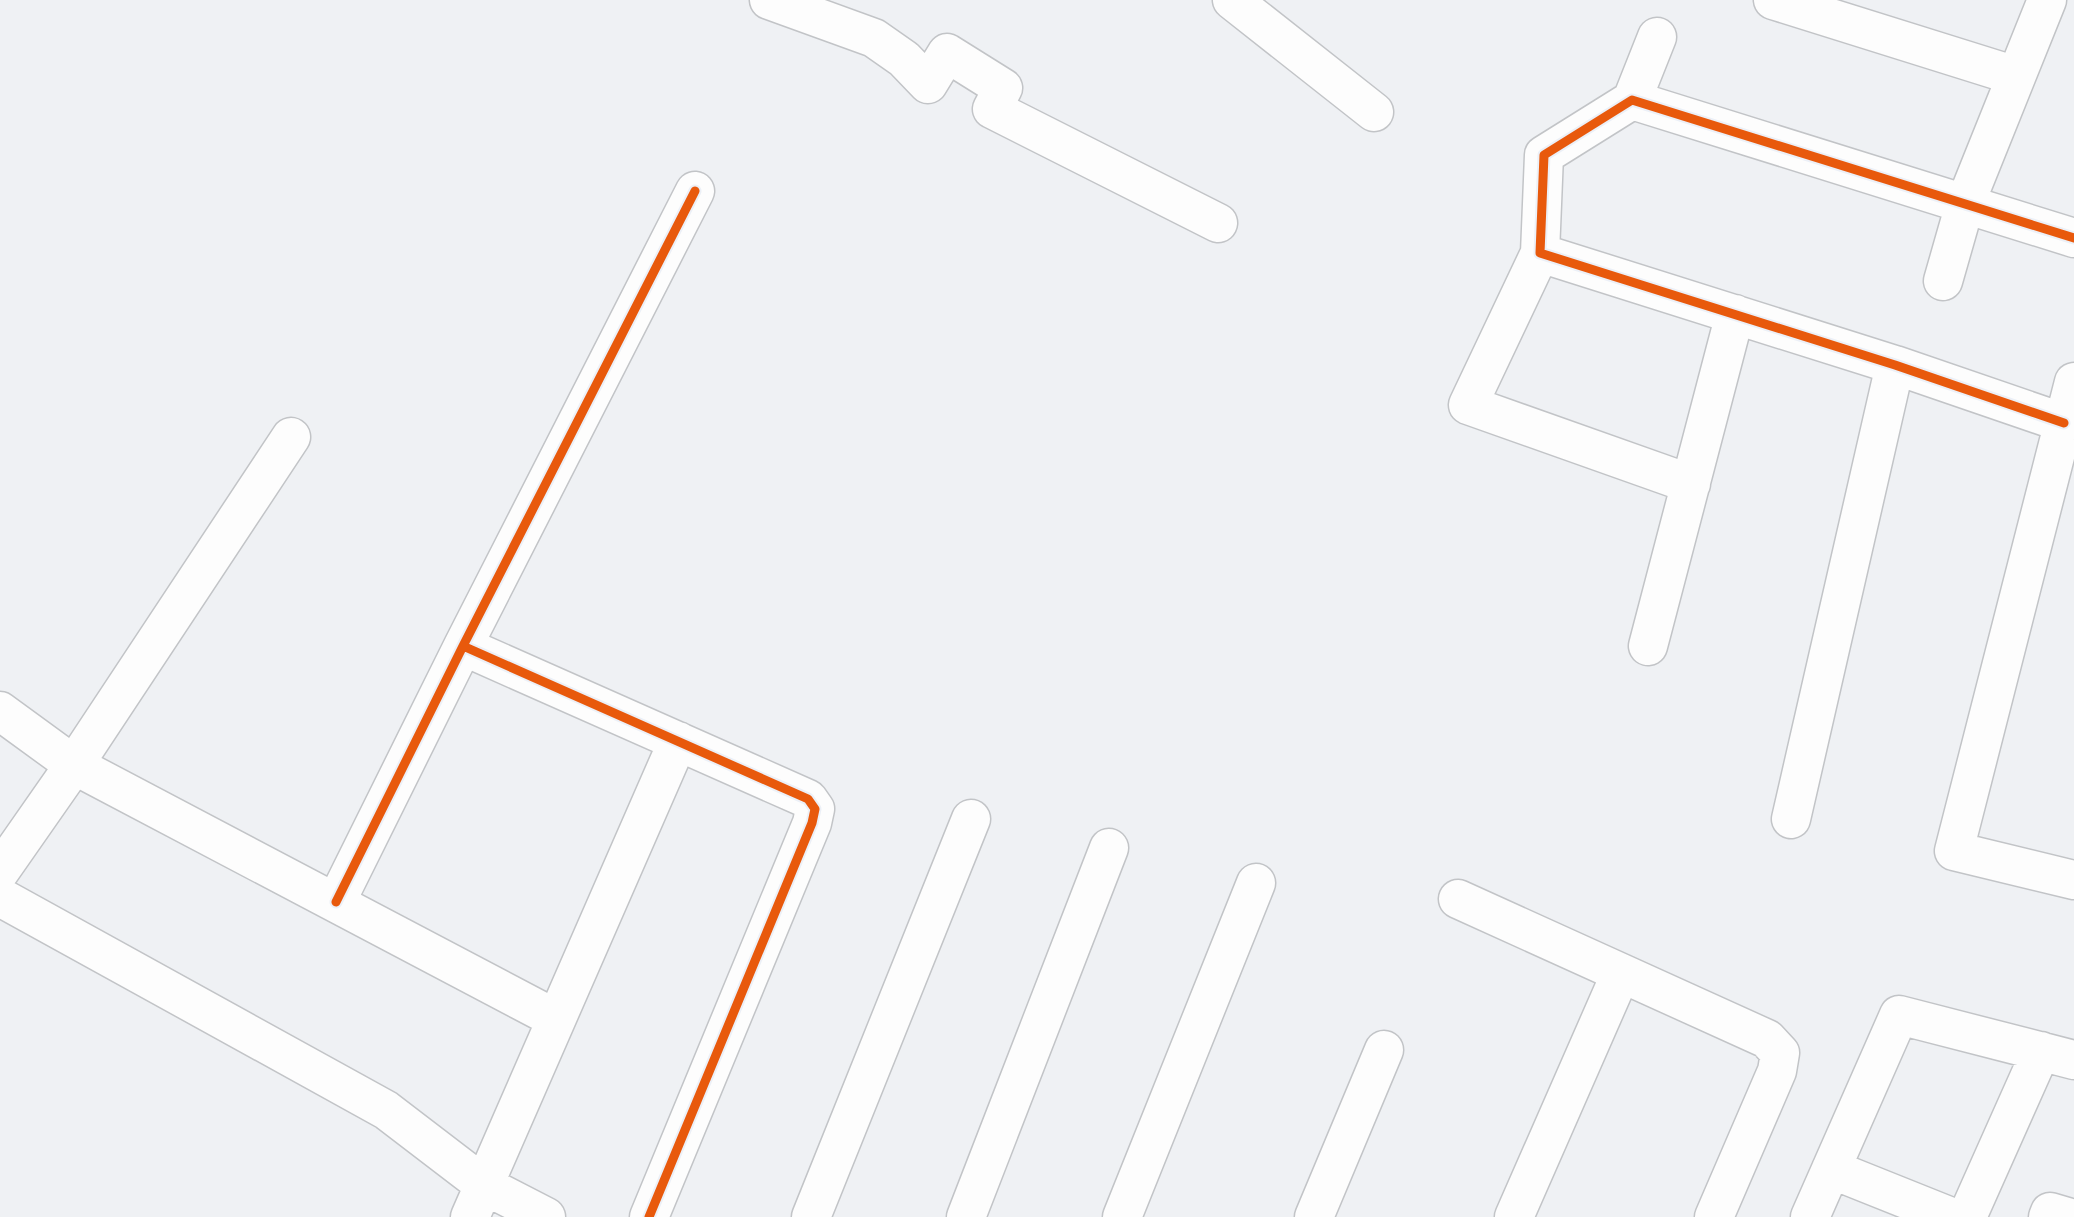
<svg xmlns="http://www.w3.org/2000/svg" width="2074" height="1217" font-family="Barlow,sans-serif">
  <rect width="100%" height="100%" fill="#eff1f4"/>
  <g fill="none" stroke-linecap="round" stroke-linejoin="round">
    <g stroke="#c2c4c7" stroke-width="41">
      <path id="minor" d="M769,0l105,38 30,21 24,25 19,-31 56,35 -11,21 226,114
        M1232,0l142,112
        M1773,0l243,76
        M1632,100l25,-63
        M1540,253l-72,152 223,79
        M1943,281l22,-77 82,-204
        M2074,382l-120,469 120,29
        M2064,423l-169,-58 -355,-112 4,-98 88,-55 442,138
        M463,646l345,153 7,10 -3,14 -163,394
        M1648,646l87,-332
        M0,711l74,54 482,254
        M1791,819l104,-454
        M0,871l74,-106 217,-328
        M0,897l386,213 98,75 62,32
        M1458,899l309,140 13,14 -3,18 -63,146
        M336,902l127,-256 232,-455
        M1831,1169l120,48
        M470,1217l208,-476
        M811,1217l160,-398
        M966,1217l143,-369
        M1122,1217l134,-334
        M1314,1217l70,-167
        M1514,1217l107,-244
        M1810,1217l89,-202 175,45
        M1967,1217l74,-166
        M2048,1217l2,-5 17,5"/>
    </g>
    <use href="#minor" stroke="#fdfdfd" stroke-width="38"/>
    <g stroke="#ecf0f7" stroke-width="13">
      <path id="cycleway" d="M2064,423l-169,-58 -355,-112 4,-98 88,-55 442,138
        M463,646l345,153 7,10 -3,14 -163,394
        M336,902l127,-256 232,-455"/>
    </g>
    <use href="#cycleway" stroke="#e8590c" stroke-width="9"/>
  </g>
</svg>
